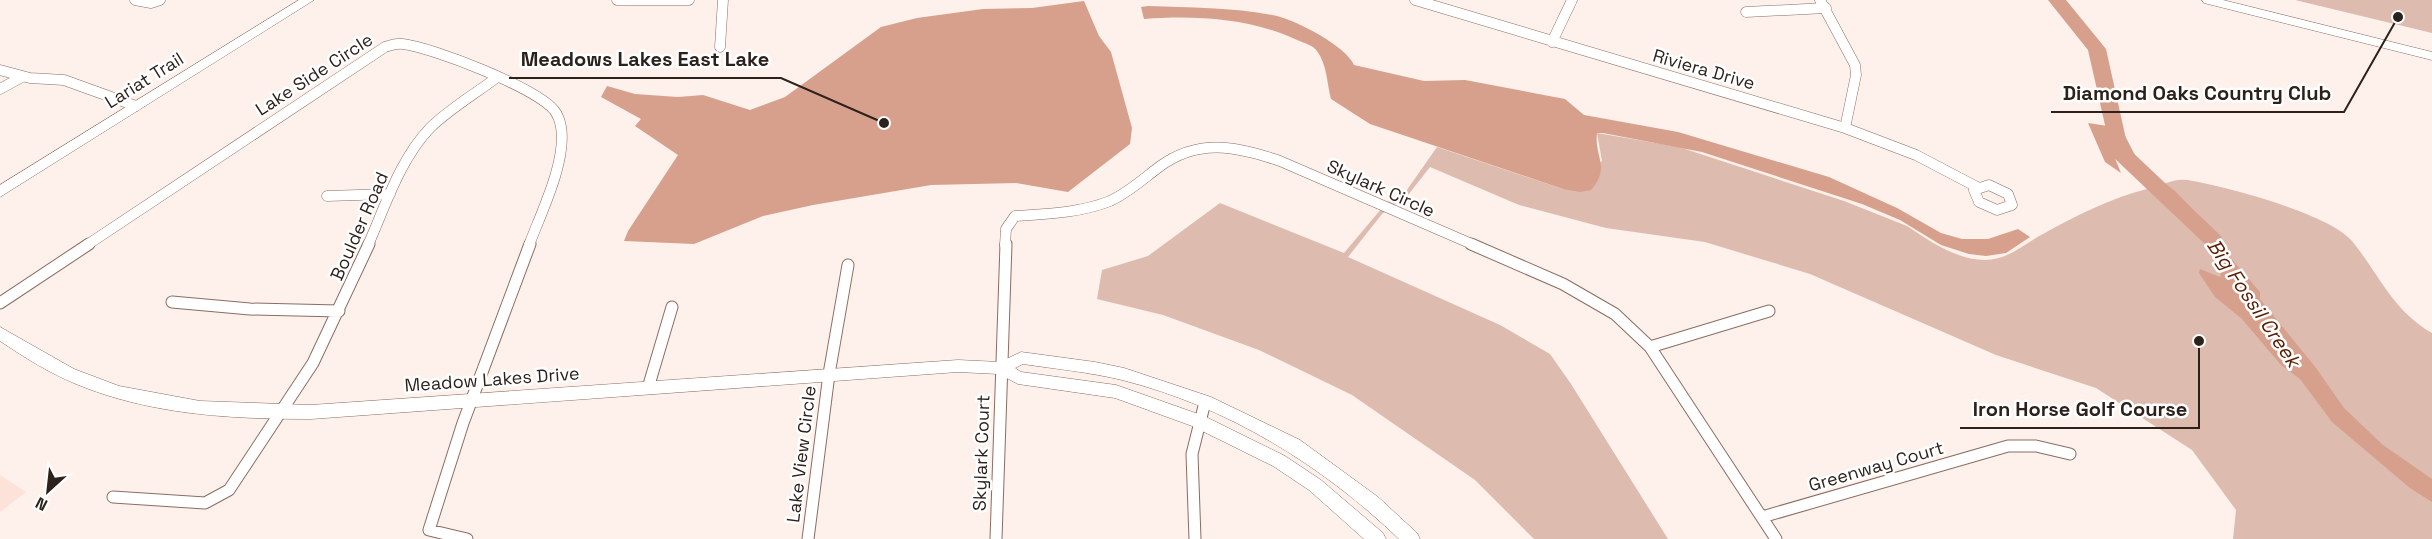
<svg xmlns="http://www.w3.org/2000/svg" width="2432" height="539" font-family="'Space Grotesk',sans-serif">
  <rect width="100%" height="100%" fill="#fef0eb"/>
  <path fill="#fce2d9" d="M0,475l26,17 -26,20z"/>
  <path fill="#ddbbaf" d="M2295,0h137v33z
    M1597,133l82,14 165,54 63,25c22,15 50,34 78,34 23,0 39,-16 58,-26 32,-18 68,-36 104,-45 12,-3 28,-11 40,-9 37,6 141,33 165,61 27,33 40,69 80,92v206h-199l3,-29 -44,-60 -96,-62 -100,-33 -186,-81 -105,-32 -99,-14 -87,-23 -89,-38 -22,28 -26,19 -34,43 152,68 50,29 21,30 97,155h-134l-59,-59 -123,-85 -93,-45 -96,-35 -66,-16 5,-29 46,-14 72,-53 124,50 43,-51 15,-5 35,-50 126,42 39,-28z"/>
  <path fill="#d6a08c" d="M1084,1l15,35 12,16 21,76 -2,16 -62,48 -52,-9 -85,2 -118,20 -50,11 -69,28 -70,-3 4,-10 50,-76 -43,-29 6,-7 -40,-22 6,-11 28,8 43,3 25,-2 47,15 35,-13 96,-70 36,-9 66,-9 49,-1z
    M1148,6c42,2 88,1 129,10 20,5 69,30 77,49l70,16 41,-1 100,19 19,16 94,17 151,45 68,31 44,25 21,6h26l30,-10 12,8 -24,16 -20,3 -17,-2 -28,-9 -41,-25 -38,-16 -160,-52 -99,-19h-6c-3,24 14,34 -6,57l-11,2 -17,-3 -193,-65 -39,-25c-4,-15 -4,-35 -14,-48 -4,-6 -13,-8 -20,-11 -47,-22 -102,-25 -153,-21l-3,-12z
    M2088,123l33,5 19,37 35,26 37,38 11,20 37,43v7l56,69 28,40 39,37 49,34v23l-22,-14 -78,-66 -32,-43 -19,-14 -39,-46 -27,-22 -16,-24 1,-4 20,8 3,-12 -17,-30 -23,-26 -64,-54 -4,-2 -1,3 7,17 -16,-11z"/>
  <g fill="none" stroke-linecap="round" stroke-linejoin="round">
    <path fill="#d6a08c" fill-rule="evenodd" d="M2048,0h18l40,49 22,99 92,87 3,5 -3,5 -7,2 -7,-2 -94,-89 -24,-106z"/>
    <g stroke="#8b6d62" stroke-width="11">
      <path id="street-far1" d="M135,0l16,3 9,-3
        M617,0h72
        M1415,0l430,128 71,27 61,32
        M1820,0l35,65 1,10 -11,53
        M1746,12l80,-4
        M1552,42l20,-42
        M720,47l3,-47
        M0,70l30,8 34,2 72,26
        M0,89l22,-12
        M1989,185l19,9 4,11 -15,5 -18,-8 -5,-12z
        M327,196l63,-2
        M87,245l298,-198c6,-2 12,-4 18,-3 31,4 131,43 151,66 4,5 6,11 7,17 6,34 -20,86 -32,118
        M368,245c17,-38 32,-86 62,-117 19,-19 45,-34 66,-50
        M1005,245l1,-16 9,-13c31,-2 65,-3 95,-15 18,-8 33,-22 49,-34 39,-29 77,-21 121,-6l194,84"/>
    </g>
    <g stroke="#8b6d62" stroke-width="13">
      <path id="street" d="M1471,244l92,40 52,30 35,33 126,192
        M172,302l78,7 89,2
        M0,303l89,-59
        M1650,347l119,-36
        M648,388l24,-81
        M113,497l92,6 24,-13 84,-127 56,-119
        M1762,517l246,-71h28l34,8
        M467,539l-38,-9 34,-107 67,-179
        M808,539l21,-165 19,-109
        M996,539l10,-295
        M1195,539l-3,-85 13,-52"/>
    </g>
    <g stroke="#8b6d62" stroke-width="1">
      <path id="secondary" d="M299,0h15l-314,197v-12z
        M2202,0h21l209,52v8l-228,-57z
        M0,327l74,42 45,17 81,15 111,4 647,-45 42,2 21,-10 74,10 29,6 87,29 89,43 78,57 39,36 3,6h-21c-77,-74 -173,-133 -277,-159 -33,-8 -66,-11 -99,-16l-8,4 6,4 95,13 88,31 81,40 36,24 62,53 3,6h-22l-55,-49 -36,-24 -81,-40 -77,-28 -97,-14 -19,-10 -41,-2 -647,47c-80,0 -160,-4 -235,-35 -27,-11 -52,-27 -76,-43z"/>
    </g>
    <use href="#street-far1" stroke="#fff" stroke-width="10"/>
    <use href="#street" stroke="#fff" stroke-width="11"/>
    <use href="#secondary" fill="#fff" fill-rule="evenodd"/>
  </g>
  <g text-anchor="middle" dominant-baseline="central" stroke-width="5" stroke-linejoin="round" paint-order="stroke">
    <g font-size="18" fill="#2d211c" stroke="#fff">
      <text transform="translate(1704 69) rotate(16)">Riviera Drive</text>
      <text transform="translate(314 74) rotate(-33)">Lake Side Circle</text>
      <text transform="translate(144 80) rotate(-32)">Lariat Trail</text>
      <text transform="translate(1381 188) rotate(24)">Skylark Circle</text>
      <text transform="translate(359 226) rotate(-66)">Boulder Road</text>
      <text transform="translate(492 379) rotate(-4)">Meadow Lakes Drive</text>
      <text transform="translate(981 453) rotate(-88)">Skylark Court</text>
      <text transform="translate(801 454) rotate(-83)">Lake View Circle</text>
      <text transform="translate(1876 466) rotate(-16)">Greenway Court</text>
    </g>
    <g font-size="20" font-style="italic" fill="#5b1b00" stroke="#fff">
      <text transform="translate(2254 303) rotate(56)">Big Fossil Creek</text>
    </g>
  </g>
  <path fill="none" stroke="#2d211c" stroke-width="2" d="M884 123L781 78H509M2398 17L2344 112H2051M2199 341L2199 428H1960"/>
  <g fill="#2d211c" stroke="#fff" stroke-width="2">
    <circle cx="884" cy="123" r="6"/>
    <circle cx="2398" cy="17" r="6"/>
    <circle cx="2199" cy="341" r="6"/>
  </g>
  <g font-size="20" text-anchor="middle" font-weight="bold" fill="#2d211c" stroke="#fff" stroke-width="5" stroke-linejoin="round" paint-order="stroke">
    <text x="645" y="66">Meadows Lakes East Lake</text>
    <text x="2197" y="100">Diamond Oaks Country Club</text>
    <text x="2080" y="416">Iron Horse Golf Course</text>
  </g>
  <g transform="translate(48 491) rotate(207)" stroke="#ffffff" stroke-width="4.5" paint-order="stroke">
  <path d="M0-4.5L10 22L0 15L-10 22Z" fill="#2d211c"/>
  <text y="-9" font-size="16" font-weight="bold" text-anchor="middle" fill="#2d211c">N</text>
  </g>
</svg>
